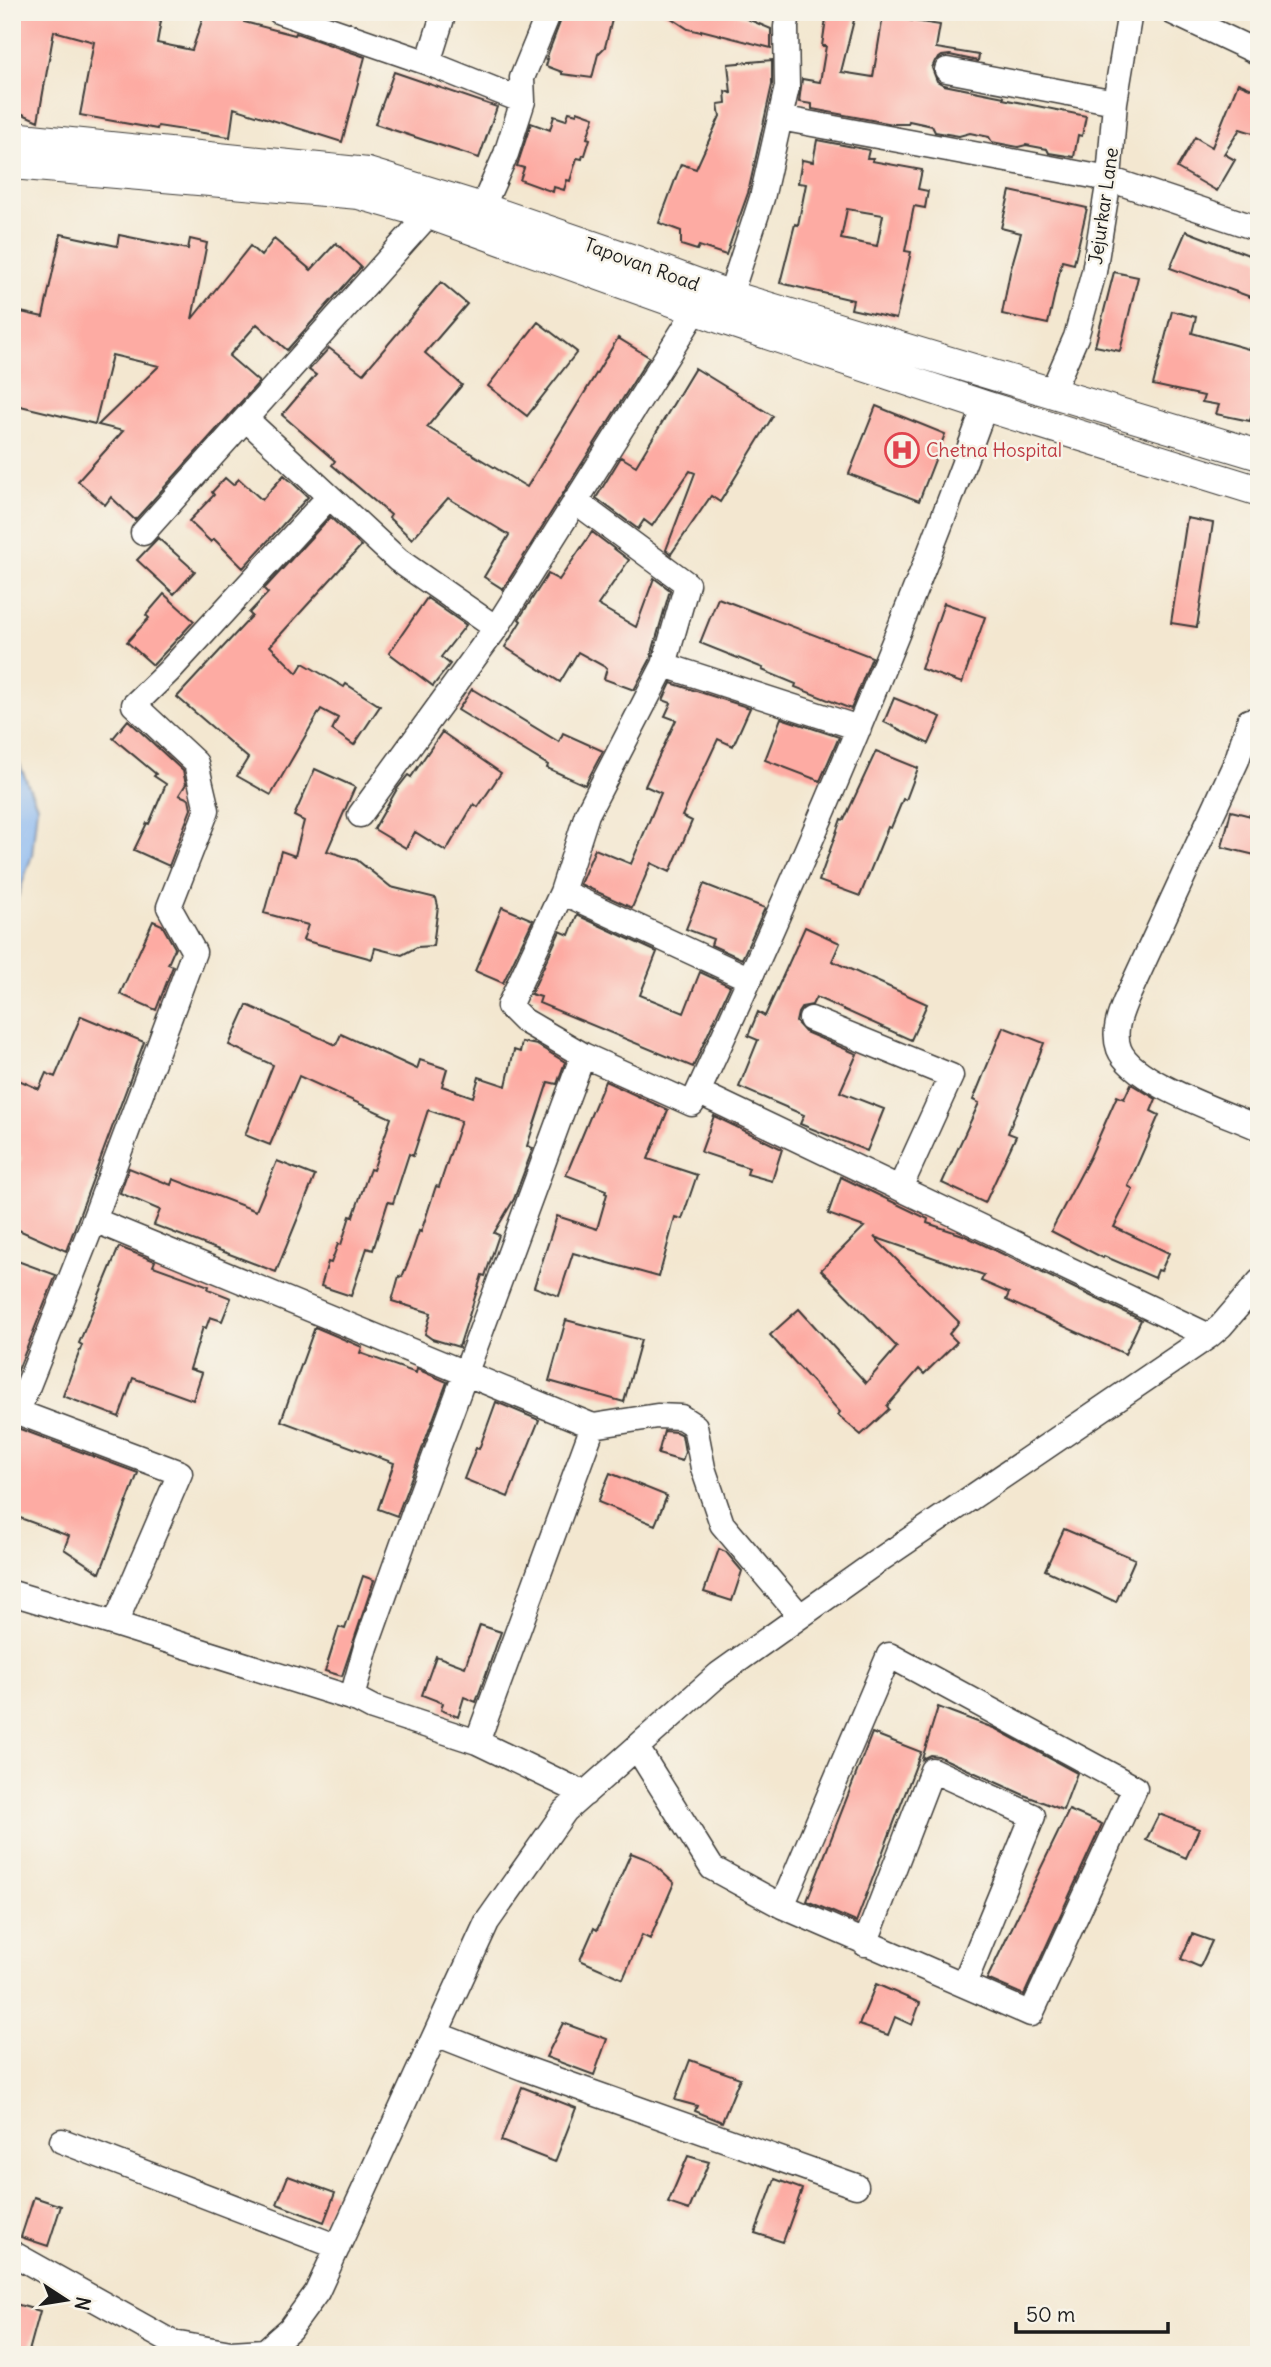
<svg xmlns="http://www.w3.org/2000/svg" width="1271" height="2367" font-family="Delius,sans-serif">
  <rect width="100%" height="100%" fill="#f7f3e8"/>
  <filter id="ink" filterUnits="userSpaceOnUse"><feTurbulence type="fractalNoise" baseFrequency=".0143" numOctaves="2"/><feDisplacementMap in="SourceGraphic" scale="14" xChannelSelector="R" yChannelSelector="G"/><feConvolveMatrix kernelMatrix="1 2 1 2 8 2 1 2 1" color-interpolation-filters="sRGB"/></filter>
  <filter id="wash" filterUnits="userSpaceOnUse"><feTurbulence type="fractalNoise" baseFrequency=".00686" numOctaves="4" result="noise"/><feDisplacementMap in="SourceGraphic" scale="28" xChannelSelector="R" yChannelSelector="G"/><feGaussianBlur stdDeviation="1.57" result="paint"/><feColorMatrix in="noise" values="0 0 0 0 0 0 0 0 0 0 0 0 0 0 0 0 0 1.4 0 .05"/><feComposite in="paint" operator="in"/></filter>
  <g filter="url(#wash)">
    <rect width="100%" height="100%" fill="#f3e7d0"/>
    <path fill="#86b6f1" stroke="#516986" stroke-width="2" d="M12,746l25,60 -5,49 -20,59z"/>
    <g id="blocks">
      <path fill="#fdaba3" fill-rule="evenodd" d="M12,12h119l30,9 -4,22 35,7 13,-38h14l25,8v2l51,13 1,-2 69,24 -23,85 -108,-34 -4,29 -72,-11 -1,3 -77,-14 14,-73 -40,-11 -16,90 -26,-12z
        M564,12h50l-9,35 -7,7 -6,24 -30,-4v-2l-16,-6 2,-7h-2z
        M662,12h69l40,17v19l-70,-18v2l-13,-3z
        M827,12h29l-15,60 32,5 10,-61 57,9 -4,23 43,7 -1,6 -28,-6 -8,1 -7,5 -3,7 5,13 7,4 60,12 -1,2 83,17 -4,20 -4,-1 -4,22 -25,-4 -2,-4 -21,-4 -8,2 -26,-5 -3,-5 -19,-4 -11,3 -24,-4 -3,-6 -23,-5 -1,3h-15l-81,-15v-5l-13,-2 3,-23 18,3 6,-36h-4z
        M772,60v25l-24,108 -22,62 -27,-9 -2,4 -16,-5v-14l-22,-8 22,-59 15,5 24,-53 -2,-12 8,-1 -1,-12 6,2 -3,-29z
        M394,72l103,35 -18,51 -104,-34z
        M1238,83l21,9v43l-19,-6 -16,25 11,6 -18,31 -40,-23 18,-31 17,10z
        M577,111l17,6 -7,21 3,1 -5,16h-2l-1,4 -5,-1 -7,23 -3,-1 -3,10 -10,-3 -1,5 -33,-12 4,-12 -7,-2 14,-43 19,7 4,-14 12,4 3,-8 8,2z
        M817,140l52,10 -2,8h6l-1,3 50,9 -4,19 10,2 -3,17 -11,-2 -9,45 6,1 -15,67 -45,-10 2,-9 -73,-17 15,-59 3,1 8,-41 -8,-1 4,-23 11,2zM847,209l36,6 -6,31 -36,-7z
        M1010,191l77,17 -13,56 -12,-3 -14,63 -46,-10 8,-42 11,-39 -20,-5z
        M1186,231l73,28v41l-89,-32z
        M61,234l56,12 2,-11 69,14 2,-10 17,4 -15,76 58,-73 11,10 13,-17 37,31 25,-27 25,24 -74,83 -30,-26 -28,32 30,26 -124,138 -24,-23 -6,8 -27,-24 45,-50 -25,-6 61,-59 -47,-11 -17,69 -83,-20v-94l31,7z
        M1114,272l24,5 -18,74 -25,-5z
        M441,282l26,22 -42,49 37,32 -35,42 100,60 91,-149 31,19 -146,232 -19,-12 25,-42 -61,-37 -36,41 -23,-21 2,-3 -59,-50 3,-4 -53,-46 34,-40 -7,-5 20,-22 34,26z
        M1172,311l24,6 -4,16 67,19v35l-9,34 -34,-7 3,-9 -17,-3 2,-6 -51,-11z
        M538,322l39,30 -50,64 -39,-30z
        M695,368l78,48 -53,86 -9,-6 -40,58 -5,-4 29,-77 -5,-2 -38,55 -8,-6 -6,9 -42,-31 25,-41 15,9z
        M876,406l69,28 -26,67 -70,-27z
        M284,475l24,22 -65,71 -29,-29 -3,3 -22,-21 25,-26 -2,-3 13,-14 8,7 6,-6 23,21z
        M330,517l31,29 -91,100 27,27 6,-10 41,24 2,-3 34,22 -26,39 -22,-15 6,-12 -17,-9 -50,86 -34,-19 11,-18 -71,-61 75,-81 -3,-3 19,-20 -4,-4z
        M1187,518l26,5 -16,104 -26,-4z
        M592,532l37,28 -31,45 38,22 18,-49 16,12 -20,70 -16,30 -30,-11 3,-11 -29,-16 -18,30 -55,-35 16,-26 -2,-2 29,-45 11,6z
        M158,538l37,33 -21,23 -37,-34z
        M164,594l30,27 -41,44 -26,-23 22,-24 -3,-3z
        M427,598l39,27 -25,32 9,7 -17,22 -44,-33z
        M718,598l154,59 -21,52 -56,-22 1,-3 -34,-14 1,-2 -63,-25z
        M944,603l41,14 -23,66 -41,-14z
        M671,683l79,25 -17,38 -15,-7 -36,77 10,5 -22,51 -19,-9 -19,45 -52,-24 15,-35 36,15 30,-71 -16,-7 31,-66 -11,-4 6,-13 -8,-3z
        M472,689l87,53 4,-9 40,18 -18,34 -38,-17 1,-3 -90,-55z
        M894,698l47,19 -12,27 -45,-22z
        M781,718l58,19 -19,44 -55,-21z
        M128,720l55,51 3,13 -7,11 10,4 2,10 -22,57 -35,-16 13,-27 2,1 17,-40 -12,-8 2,-2 -43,-36z
        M442,732l59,41 -23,34 -4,-3 -28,47 -31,-19 -9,16 -32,-19 23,-40 11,-14 3,2z
        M876,751l42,17 -12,32 -3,-1 -12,29 -3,-1 -28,69 -41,-15 22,-62 3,1z
        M315,769l40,18 -28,64 30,9 34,27 45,11 2,8 -5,40 -16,1 -15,8 -27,-7 -3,11 -69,-19 5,-15 -44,-12 17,-62 14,5 9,-35 -10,-5z
        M1231,811l28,7v38l-37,-9z
        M704,884l61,24 -23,51 -31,-14 2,-6 -27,-10z
        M502,907l31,13 -30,63 -28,-12z
        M577,915l80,37 -17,43 44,18 16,-41 30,14 -37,81 -154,-64 2,-6 -10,-3 29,-63 9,4z
        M153,921l9,4 13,23 -7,16 5,2 -17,44 -36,-16z
        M805,927l35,16 -8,18 95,43 -16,36 -95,-43 -4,8 -10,2 -4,6 -2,9 9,10 52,22 -17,38 44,17 -17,42 -67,-27 4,-9 -65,-28 19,-47 -10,-4 10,-24 7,4z
        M247,1005l89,40 5,-11 76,35 3,-9 27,9 -5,17 31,11 6,-20 27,9 8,-36 6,2 2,-10 15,3 28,17 -8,22 -9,-2 -21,64 6,2 -19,51 -20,34 5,2 -14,41 -3,-1 -23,72 -27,-8 -7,-5 6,-21 -39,-12 7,-25 3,1 8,-19 9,-27 2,1 15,-46 3,1 22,-66 -33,-11 -15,46 -4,-2 -16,49 -5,-1 -15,48 -6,-2 -16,48 -30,-10 7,-24 3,1 7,-19 3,1 9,-29 3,1 17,-48 3,1 18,-52 -92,-42 -29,69 -25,-10 28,-70 -44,-20z
        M81,1016l63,26 -78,209 -54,-24v-48l10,-22 -10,-4v-76l27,12 7,-16 9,4z
        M1003,1027l41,16 -36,90 8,3 -31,67 -43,-20 37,-80 -6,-3z
        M605,1081l63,29 -20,49 49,16 -15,44 -7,-2 -16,60 -86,-24 -14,43 -25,-9 23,-71 40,13 10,-35 -2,-1 1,-3 -40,-15z
        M1131,1084l25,15 -5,12 8,4 -31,71 5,3 -19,38 55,26 -8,18 -3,-1 -3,8 -51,-22 -1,2 -52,-27 39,-74 27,-61 7,3z
        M714,1116l68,33 -10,32 -25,-7 2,-6 -48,-16z
        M277,1161l38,15 -39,96 -122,-47 6,-15 -40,-17 9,-25 42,17 2,-6 83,32z
        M841,1177l87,42 -1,4 36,12 178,85 -16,34 -119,-54 3,-7 -28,-12 3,-6 -110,-38 85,85 -10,12 8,8 -33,32 -5,-5 -32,37 2,3 -28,26 -23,-20 2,-3 -70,-77 29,-26 67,74 31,-36 -76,-77 43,-43 -36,-13z
        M119,1247l36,14 -2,5 56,20 -1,3 23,9 -9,23 -12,-4 -4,11 -3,-1 -13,42 12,4 -9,27 -60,-22 -14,39 -56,-21 19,-51 -3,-2z
        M12,1259l44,16 -44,110z
        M566,1320l75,20 -17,62 -75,-21z
        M315,1327l47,20 -2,6 56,20 1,-4 30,13 -50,134 -19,-7 16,-46 -113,-42z
        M496,1402l43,18 -31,77 -44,-18 12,-31 3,1z
        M12,1426l126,47 -38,100 -36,-24 5,-13 -57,-21z
        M664,1431l12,1 6,3 3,17 -3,9 -24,-7z
        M610,1473l57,23 -12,29 -57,-23z
        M1064,1529l71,30 -19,43 -71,-32z
        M719,1549l7,3 16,19 -10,30 -28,-9z
        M363,1576l11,4 -32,96 -17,-5 14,-44 6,2z
        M480,1625l21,7 -25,70 -12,-5 -6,20 -17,-7 2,-7 -21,-8 14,-39 29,11z
        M938,1707l58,22 81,44 -14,37 -39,-15 -86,-39 -8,-1 -8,4z
        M872,1733l49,19 -65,170 -49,-21z
        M1069,1810l33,14 -78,171 -37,-16z
        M1159,1814l40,15 -13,29 -40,-18z
        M631,1853l18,7 25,23 -24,56 -8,-4 -19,44 -43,-19 14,-32 3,2z
        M1192,1934l20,7 -12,26 -19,-8z
        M876,1984l44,19 -8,22 -17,-8 -7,18 -29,-10z
        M563,2023l44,16 -13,36 -48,-18z
        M690,2060l50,18 -18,44 -27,-11 2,-5 -22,-6z
        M522,2087l54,21 -21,54 -54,-21z
        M688,2156l21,6 -20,48 -21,-7z
        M288,2176l47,17 -11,29 -47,-18z
        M775,2179l27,10 -19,53 -28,-9z
        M34,2197l27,9 -13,40 -27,-9z
        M12,2303l28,8 -12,44 -16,-5z"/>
    </g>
  </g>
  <g filter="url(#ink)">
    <use href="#blocks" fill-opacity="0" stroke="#3c3a37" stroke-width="2"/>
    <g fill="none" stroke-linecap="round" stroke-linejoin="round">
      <g stroke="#3c3a37" stroke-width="27">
        <path id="minor" d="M280,12l148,51 95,38
          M1172,12l87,41
          M428,63l16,-51
          M947,70l168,32
          M780,118l329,61 150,50
          M482,208l24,-54 17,-53 -1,-23 27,-66
          M724,314l38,-116 25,-111 -1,-60 2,-15
          M1051,394l25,-57 18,-65 15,-93 6,-77 15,-90
          M985,406c-85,233 -183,461 -287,686l511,244
          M247,420l151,140 98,68 200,-318
          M575,501l112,83 -23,81 -77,149 -25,78 -53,114 14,14 60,35
          M143,533l286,-319
          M664,665l195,63
          M1259,724l-10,-3 -12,39 -112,242c-6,15 -12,30 -6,47 13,34 107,64 140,79
          M360,815l136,-187
          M562,892l188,87
          M811,1019l140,57 -51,112
          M94,1220l499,206 -116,316
          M12,1410l168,63 -65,151 239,75
          M18,1411l76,-191 100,-268 -25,-45 38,-97 -11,-47 -62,-58 35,-34 159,-173
          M593,1426l64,-10 24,1 14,9 8,42 19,56 78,92
          M12,1593l103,31
          M637,1748l75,120 70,38 249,108 104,-226 -246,-133 -107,251
          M585,1794l-108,-52 -104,-34 -21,-11 14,-50 49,-137 168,-455 109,49 6,-12
          M865,1944l67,-174 101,46 -69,168
          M436,2034l87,34 333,118
          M62,2141l276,106
          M12,2253l161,90 58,10 34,-2 25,-22 27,-37 170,-370 78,-111 154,-137 159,-113 331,-225 12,-10 38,-44"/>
      </g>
      <g stroke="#3c3a37" stroke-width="32">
        <path id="major" d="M12,137l356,36 114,35 157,54 92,34 528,159
          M12,164l347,30 70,20 293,105 263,87 274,85"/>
      </g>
      <use href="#minor" stroke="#fff" stroke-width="24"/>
      <use href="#major" stroke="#fff" stroke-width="30"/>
    </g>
  </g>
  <defs>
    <g id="hospital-ring" transform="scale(1.75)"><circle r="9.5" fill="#f7f3e8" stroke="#e0444e" stroke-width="1.5"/><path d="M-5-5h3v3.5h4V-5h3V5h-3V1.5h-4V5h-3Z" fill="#e0444e"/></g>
  </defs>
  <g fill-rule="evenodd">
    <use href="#hospital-ring" x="902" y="450"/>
  </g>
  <g text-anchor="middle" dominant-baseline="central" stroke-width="5" stroke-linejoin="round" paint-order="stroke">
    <g font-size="19" fill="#1c1c1c" stroke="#f7f3e8">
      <text transform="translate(1103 206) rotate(-82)">Jejurkar Lane</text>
      <text transform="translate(642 264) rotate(20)">Tapovan Road</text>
    </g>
    <g font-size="19" fill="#be3a42" stroke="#f7f3e8" text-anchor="start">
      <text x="926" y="450">Chetna Hospital</text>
    </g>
  </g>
  <rect width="1271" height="2367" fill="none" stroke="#f7f3e8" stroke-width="42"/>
  <g transform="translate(66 2300) rotate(102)" stroke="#f7f3e8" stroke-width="5" paint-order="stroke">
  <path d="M0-5L12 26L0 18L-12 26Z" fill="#1c1c1c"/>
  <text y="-10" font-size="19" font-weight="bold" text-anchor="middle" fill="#1c1c1c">N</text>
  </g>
  <path d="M1016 2322v10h152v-10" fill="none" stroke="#1c1c1c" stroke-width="3.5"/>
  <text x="1026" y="2322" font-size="21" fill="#1c1c1c" stroke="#f7f3e8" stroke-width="5" paint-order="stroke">50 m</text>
</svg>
